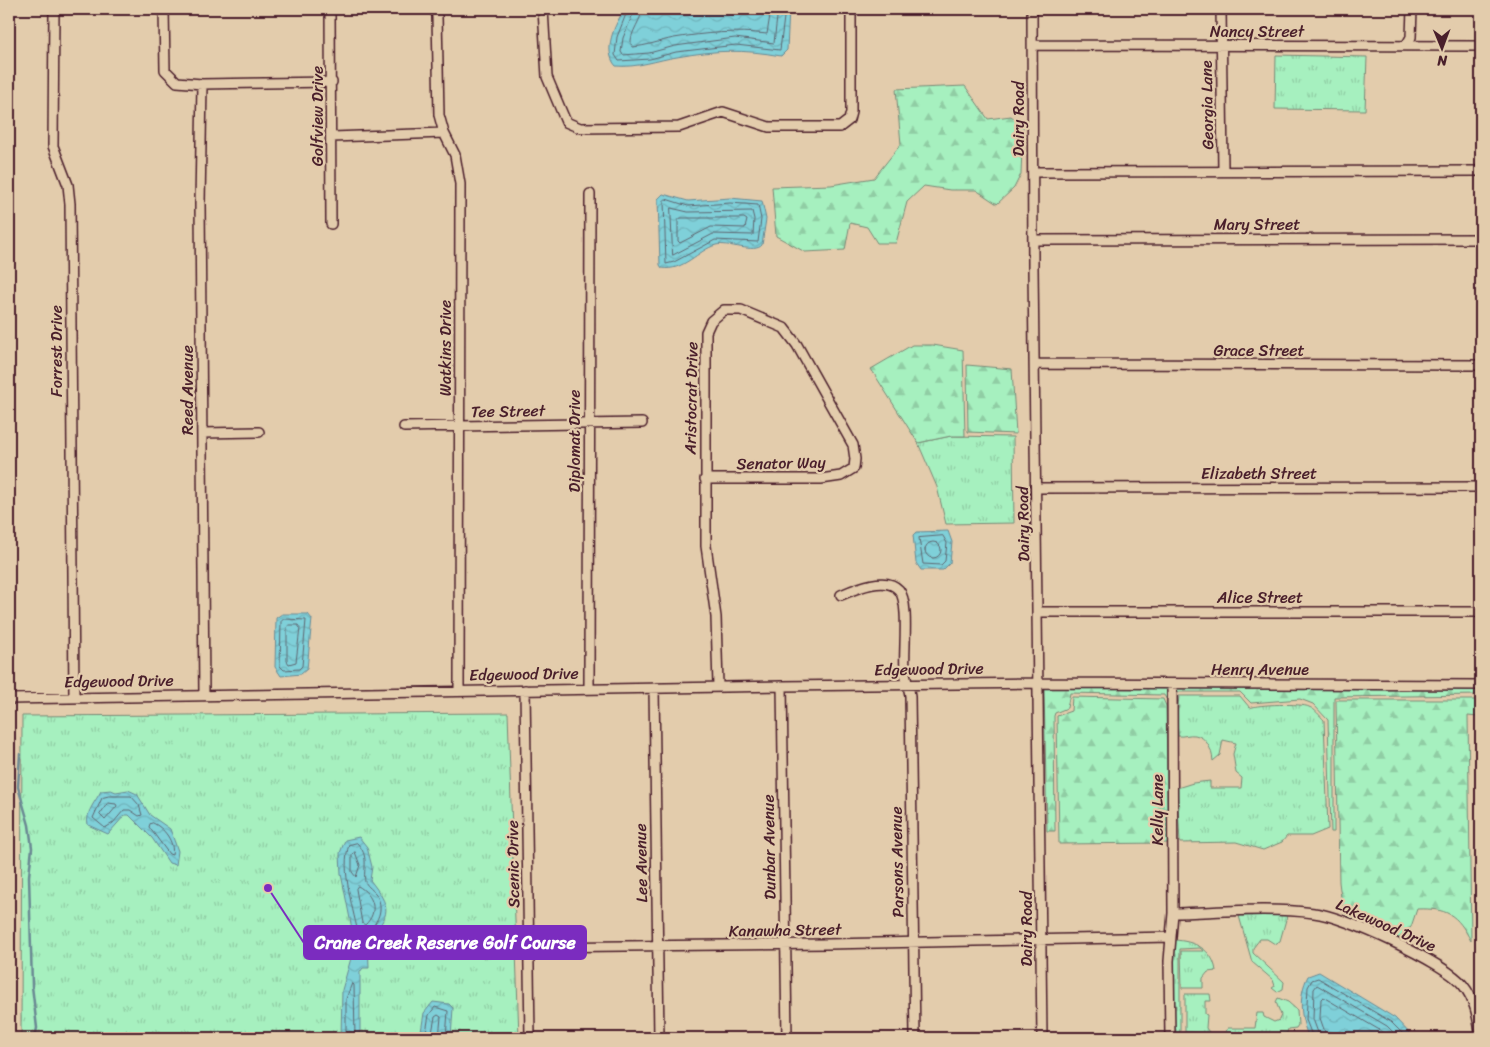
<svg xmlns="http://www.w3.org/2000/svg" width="1490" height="1047" font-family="Sriracha,sans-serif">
  <defs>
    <pattern id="grass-tufts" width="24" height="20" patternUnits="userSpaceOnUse" patternTransform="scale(1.25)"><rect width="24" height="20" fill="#a6f0bf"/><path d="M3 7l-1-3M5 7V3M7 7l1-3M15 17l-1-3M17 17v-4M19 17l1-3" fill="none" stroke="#90cda4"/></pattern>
    <pattern id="forest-firs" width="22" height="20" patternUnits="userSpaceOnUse" patternTransform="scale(1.25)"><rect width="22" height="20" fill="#a6f0bf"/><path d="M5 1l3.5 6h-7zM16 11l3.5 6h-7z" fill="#90cda4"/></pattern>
    <pattern id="water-waves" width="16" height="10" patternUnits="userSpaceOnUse" patternTransform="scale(1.25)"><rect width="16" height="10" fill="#7fd0d9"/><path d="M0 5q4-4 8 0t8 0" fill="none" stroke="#6fb2ba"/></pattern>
  </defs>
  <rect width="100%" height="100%" fill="#e3ccac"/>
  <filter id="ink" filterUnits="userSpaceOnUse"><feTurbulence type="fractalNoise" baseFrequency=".02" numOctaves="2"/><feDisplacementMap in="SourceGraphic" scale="10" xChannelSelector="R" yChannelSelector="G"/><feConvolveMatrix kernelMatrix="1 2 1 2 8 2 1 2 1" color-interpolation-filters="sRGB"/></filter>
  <g filter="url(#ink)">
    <path fill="url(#grass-tufts)" stroke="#788875" d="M1276,55l91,2 -2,53 -90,-1z
      M951,436l62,1 1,86 -68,1 -9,-37 -19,-44z
      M1179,696h61l10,12c7,-4 52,-5 59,-1 6,2 11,9 15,13l4,109 -17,7h-24l-5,6 -19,8 -27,-8 -56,1 -3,-55 16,-5 17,-2v7h31l1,-10 -6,-5 -3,-19 3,-11 -13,-3 -3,15 -7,6c-1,-11 -6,-24 -18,-26 -6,-1 -12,2 -17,1l-1,-19z
      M508,713l11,325h-498l1,-322z
      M1284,915l3,1 -7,25 -5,3 -8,-5h-7l-7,9v5l31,29 -1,7 -6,3 -5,-4 3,-2 -2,-6 -21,-18 -13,-46z
      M1174,940c20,1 39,9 42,31l-8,1 -5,6v10h-21l-1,-37h23l-4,-3 -20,1v89h-7z
      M1185,994h25l1,7h-6v13l2,1 -1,13 7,10h-4l-6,-5 -18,-1z
      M1278,998l10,4 9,8 1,15 -2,3 -8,1 -1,4 -13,2 -4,3c-11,0 -21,-4 -32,-3 -6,0 -10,3 -16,3l6,-10h27l2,-15h6l1,4 10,5 5,-2 2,-5 -5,-13z"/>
    <path fill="url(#forest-firs)" stroke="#788875" d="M965,86l23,33 23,-3 12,9 -2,49 -7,14 -17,16 -21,-14h-26l-26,-4 -17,16 -11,41h-19l-10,-16 -17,-4 -5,27 -40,2 -29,-16 -4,-49 59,-2 43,-7 27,-34 -5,-55z
      M912,345h21l30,5 2,86h-14l-33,7 -47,-74z
      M967,365l45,4 4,65 -48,-2z
      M1044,688l437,2v5l-147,2v135h-3l-3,-112 -15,-16 -13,-5 -49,4 -11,-11h-61l-10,12 -5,-9 -94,-2 -3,15 -12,5 -1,3 1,115h-8z
      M1072,697l91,2 3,7 2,137 -109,1 -2,-128 14,-5z
      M1336,700h145v221l-3,-204 -10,-1 3,225c-14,-27 -24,-33 -54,-32l-6,18 -13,12 -20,-7 -35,-19 -4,-31z"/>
    <path fill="url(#water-waves)" stroke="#6a8993" d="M625,9h164l-2,41 -6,6c-38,-7 -65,-6 -104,1 -20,3 -39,11 -61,9 -14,-15 -1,-43 9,-57z
      M663,194l25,7 42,-3 32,3 4,18 -4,26c-7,9 -34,-3 -46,0 -18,5 -33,27 -54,23l-2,-3 -2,-66z
      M948,531l4,11 -2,21 -7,7h-22l-5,-7 -3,-28 3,-3z
      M282,614h26l4,5 -5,50 -6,5 -20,2 -6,-9 1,-49z
      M111,790l5,2 12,-2 9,4 13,21 20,14 8,22 -2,14 -7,-2 -17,-25 -23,-23h-4l-17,19 -20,-9c-3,-13 8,-24 13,-34z
      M359,837l8,10 5,20 -2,13c21,27 22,34 -2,59l1,29h-6l-3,4v66h-19l1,-48 13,-46 -14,-70 -1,-21 5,-13z
      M1319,972l76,46 19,20h-105c-9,-19 -11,-43 -1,-62z
      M433,1002l16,2 4,4 -2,30h-31l4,-25z"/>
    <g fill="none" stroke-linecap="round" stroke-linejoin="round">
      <path stroke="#5f6671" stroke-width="1" d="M628,9l-11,28 -2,18 4,6 31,-2 26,-7 60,-7 44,5 5,-41
        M635,9l-12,29 -2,14 2,3 26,-2 26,-7 60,-8 39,5 4,-34
        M642,9c0,12 -15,26 -10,38 15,-1 27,-6 42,-9 31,-5 62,-8 93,-4l4,-25
        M666,199l22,7 42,-3 28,2 3,14 -3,23 -43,-2 -41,22 -8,2 -2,-63z
        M671,208l17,4 64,-1 2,8 -1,16 -40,-1 -40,21z
        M681,218h63l3,2 -2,8 -34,-1 -31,16 -2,-2v-20z
        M943,536l4,7 -2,18 -4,4 -18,-1 -4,-26z
        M925 550a8 8 0 1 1 16 0a8 8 0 1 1-16 0Z
        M284,619l22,1 -4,46 -3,3 -15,1 -4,-4 1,-44z
        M289,625h9l2,3 -4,34 -7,2 -2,-3v-33z
        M109,796h22l8,9 3,10 -3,1 -9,-6h-6l-11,13 -8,5 -12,-10 9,-20z
        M108,803l8,1 1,2 -12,14 -5,-5z
        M153,823c11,5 22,19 19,32l-3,-1 -20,-27 1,-3z
        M357,843c13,13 6,25 8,39 3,5 8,8 11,12 11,18 -2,33 -15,45l-2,-2c-5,-24 -19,-69 -10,-92z
        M355,852l5,13 -4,12 -4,-5v-16z
        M358,886c16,9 21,26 7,39l-3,-2 -6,-34z
        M346,1038v-39l6,-16 2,2 1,53
        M425,1038l4,-23 6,-8 13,4 -2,27
        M431,1038l4,-21 3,-2 3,2 -2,21
        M1313,1038l-7,-18 2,-33 4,-7 6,-2 73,44 16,16
        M1320,1038l-7,-19 1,-30 3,-4 70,41 12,12
        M1327,1038l-7,-20 1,-19 2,-2 60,35 5,6"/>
      <path stroke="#6a8993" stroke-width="2.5" d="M20,754l-2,33 11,38 3,23 -3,28 3,110 5,42 -2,10"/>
      <g stroke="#4a1f2b" stroke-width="12">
        <path id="minor" d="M54,9l-1,137 15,39 2,19 4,493
          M164,9l1,61 12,12 25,2 130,-2
          M330,9l1,215
          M435,9l2,7 2,99 5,18 11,22 5,29 -1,507
          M543,9l4,68 19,45 14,6 99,-1 44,-15 46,15h71l9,-7 2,-8v-103
          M1032,9l1,259 9,770
          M1221,9l2,162
          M1033,45l448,1
          M1406,46l5,-9 1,-28
          M202,84l-2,119 4,492
          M332,137l112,-4
          M1034,172l447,-1
          M1034,240l447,-1
          M1036,364l445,1
          M404,427l238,-4
          M202,433l57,-1
          M705,479h116l20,-3 13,-8 1,-9 -2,-14 -56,-100 -13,-17 -43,-18h-17l-13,11 -5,11v214l10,71 2,69
          M1037,488l444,-1
          M841,595c14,-6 45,-20 58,-5 11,13 4,63 6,80 0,9 4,17 5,26l5,342
          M1039,612h442
          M782,686l5,352
          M589,688l1,-494
          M654,688l5,350
          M525,690l5,348
          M9,699l773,-13 257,-3 442,2
          M1173,913c46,-1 95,-6 141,0 30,3 130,49 149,72 13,16 15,34 18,53
          M529,947l299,-3 343,-7
          M1170,1038l-1,-77 4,-48 -1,-229"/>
      </g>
      <use href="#minor" stroke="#e3ccac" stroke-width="9"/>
    </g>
  </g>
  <g text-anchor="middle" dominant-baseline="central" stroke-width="4.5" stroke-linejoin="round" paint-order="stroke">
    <g font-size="16" fill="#4a1f2b" stroke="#e3ccac">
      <text x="1257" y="31">Nancy Street</text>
      <text transform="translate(1207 105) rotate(-91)">Georgia Lane</text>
      <text transform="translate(317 116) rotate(-90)">Golfview Drive</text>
      <text transform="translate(1018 119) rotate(-90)">Dairy Road</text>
      <text x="1257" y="224">Mary Street</text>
      <text transform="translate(445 348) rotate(-90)">Watkins Drive</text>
      <text x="1259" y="350">Grace Street</text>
      <text transform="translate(56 351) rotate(-90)">Forrest Drive</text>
      <text transform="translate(187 390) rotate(-90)">Reed Avenue</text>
      <text transform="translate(691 398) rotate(-89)">Aristocrat Drive</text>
      <text transform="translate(508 411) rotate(-1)">Tee Street</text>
      <text transform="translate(574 441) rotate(-90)">Diplomat Drive</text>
      <text transform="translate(781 463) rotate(-1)">Senator Way</text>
      <text x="1259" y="473">Elizabeth Street</text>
      <text transform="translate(1023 524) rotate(-91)">Dairy Road</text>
      <text x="1260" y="597">Alice Street</text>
      <text transform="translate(929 669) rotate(-1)">Edgewood Drive</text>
      <text x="1260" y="669">Henry Avenue</text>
      <text transform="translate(524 674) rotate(-1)">Edgewood Drive</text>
      <text transform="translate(119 681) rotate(-1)">Edgewood Drive</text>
      <text transform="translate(1157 810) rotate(-90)">Kelly Lane</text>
      <text transform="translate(769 847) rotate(-91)">Dunbar Avenue</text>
      <text transform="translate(897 862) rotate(-91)">Parsons Avenue</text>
      <text transform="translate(641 863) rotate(-91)">Lee Avenue</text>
      <text transform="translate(513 864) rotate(-91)">Scenic Drive</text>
      <text transform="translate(1386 925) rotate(24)">Lakewood Drive</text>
      <text transform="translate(1026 929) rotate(-90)">Dairy Road</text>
      <text transform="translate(785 930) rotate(-1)">Kanawha Street</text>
    </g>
  </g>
  <path fill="none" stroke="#7b2cbf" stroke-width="2" d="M268 888L304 943"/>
  <circle fill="#7b2cbf" stroke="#e3ccac" stroke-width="2" cx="268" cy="888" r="5"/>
  <rect fill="#7b2cbf" stroke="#7b2cbf" stroke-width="2" x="304" y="926" width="282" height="33" rx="5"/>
  <g font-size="18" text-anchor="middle" font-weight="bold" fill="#fff">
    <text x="445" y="949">Crane Creek Reserve Golf Course</text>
  </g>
  <rect width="1490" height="1047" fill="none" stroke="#e3ccac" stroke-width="30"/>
  <rect x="15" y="15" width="1460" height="1017" fill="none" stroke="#4a1f2b" stroke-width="2" filter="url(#ink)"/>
  <g transform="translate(1442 48) rotate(179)" stroke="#e3ccac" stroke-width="4" paint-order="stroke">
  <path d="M0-4L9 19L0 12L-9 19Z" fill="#4a1f2b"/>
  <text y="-8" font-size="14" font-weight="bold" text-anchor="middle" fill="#4a1f2b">N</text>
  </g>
</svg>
